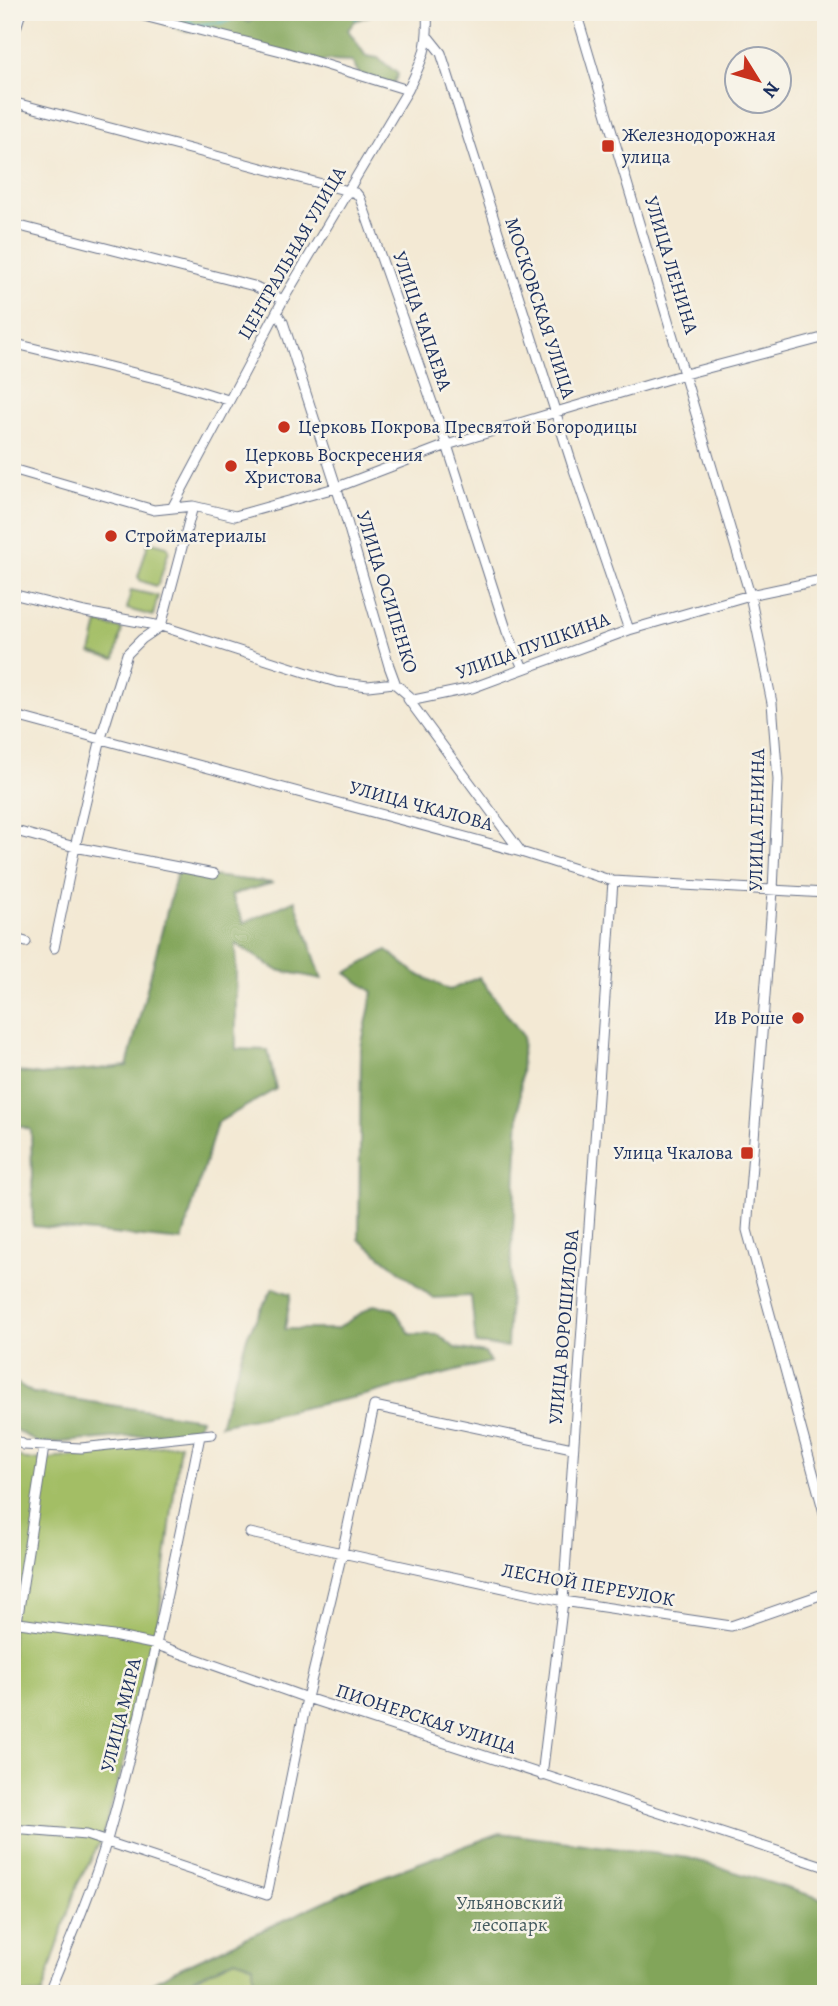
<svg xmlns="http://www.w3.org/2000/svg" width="838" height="2006" font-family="Alegreya,serif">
  <rect width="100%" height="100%" fill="#f7f3e8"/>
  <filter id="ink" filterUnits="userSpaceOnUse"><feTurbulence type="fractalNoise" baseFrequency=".0143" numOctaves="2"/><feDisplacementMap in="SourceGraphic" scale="14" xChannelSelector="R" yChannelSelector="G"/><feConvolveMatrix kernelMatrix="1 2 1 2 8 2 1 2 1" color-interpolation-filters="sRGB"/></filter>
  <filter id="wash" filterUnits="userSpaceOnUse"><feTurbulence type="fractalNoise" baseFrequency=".00686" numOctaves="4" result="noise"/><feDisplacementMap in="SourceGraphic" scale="28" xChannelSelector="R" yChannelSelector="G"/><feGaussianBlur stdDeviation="1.57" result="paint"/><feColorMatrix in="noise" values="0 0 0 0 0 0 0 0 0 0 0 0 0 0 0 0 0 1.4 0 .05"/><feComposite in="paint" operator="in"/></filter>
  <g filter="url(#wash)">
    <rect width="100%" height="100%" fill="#f3e9d4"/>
    <path fill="#a3be65" stroke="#5f7662" stroke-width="2" d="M152,542l15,4 2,4 -10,33 -3,3 -15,-5 -3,-4 10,-33z
      M131,590l27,6 -5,20 -26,-7z
      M98,623l24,6 -7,30 -24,-6z
      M180,1444l-24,197 -12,49 -42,148 -25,47 -35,109h-30v-541l14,7 23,-1z
      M235,1959l18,6 1,29h-92z"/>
    <path fill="#82a55a" stroke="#4e6a5c" stroke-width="2" d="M138,12h67l9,5 18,-3 17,8 6,-5 -5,-5h128l-23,9 -7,9 18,26 12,2 20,16 -7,15 -29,-10 -10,-18 -24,-1 -15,5 -65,-18 -28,-15 -36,-1z
      M177,872l96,11 -42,12 13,28 51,-23 27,79 -45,-9 -41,-26v105l32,1 8,39 -59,34 -35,118 -149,-15 -2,-96 -19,-7v-52l29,4 86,-9z
      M387,950l28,23 35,17 29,-13 44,59 -16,311 -31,-3 -5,-48 -38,2 -74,-59 2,-192 12,-55 -27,-19z
      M273,1288l18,6 -6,35h51l38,-24 20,4 16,25 29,1 16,13 30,5 5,9 -125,33 -145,30 28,-91z
      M12,1380l21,13 168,26 -6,12 -155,13 -28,-16z
      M500,1833l189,25 137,42v94h-572l-1,-29 -18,-6 -73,35h-29l41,-23 186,-86z"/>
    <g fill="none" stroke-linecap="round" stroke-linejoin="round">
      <path stroke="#3bacb6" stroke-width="2.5" d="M178,12l17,13 30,-3 21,-10
        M350,12l6,6 7,-6"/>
    </g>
  </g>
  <g filter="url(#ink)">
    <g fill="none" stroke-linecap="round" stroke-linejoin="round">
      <g stroke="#677087" stroke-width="11">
        <path id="minor" d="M128,12l153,39 127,39
          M576,12l174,583 22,108 6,77 -5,111 -26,339 79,290
          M429,38l12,15 131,411 57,166
          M12,41l9,-29
          M12,102l344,91 4,5 87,247 60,187 16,36
          M12,224l242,62 29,14
          M277,313l6,9 60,186 46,158 7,19
          M12,343l151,37 65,20
          M12,469l142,41 39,-4 42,10 100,-28 112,-43 109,-33 129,-38 141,-37
          M172,508l111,-208 125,-210c15,-31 21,-43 19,-78
          M12,594l73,18 76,14 175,56 32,4 26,-3 20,17 58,-12 157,-58 121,-35 76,-16
          M408,699l113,153
          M12,715l509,137 92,29 213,12
          M12,830l63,17 139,27
          M12,938l14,4
          M54,948l21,-101 26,-109 26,-84 15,-15 19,-13 32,-120
          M12,1438l12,7 57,3 131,-14
          M250,1533l313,68 168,25 95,-33
          M12,1622l101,14 44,9 150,53 519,169
          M17,1622l27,-175
          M542,1776l21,-175 50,-720
          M12,1829l74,6 181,60 40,-197 35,-145 32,-147 198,42
          M48,1994c21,-51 43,-101 59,-154 38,-133 65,-268 93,-404"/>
      </g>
      <use href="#minor" stroke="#fff" stroke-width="9"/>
    </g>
  </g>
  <g fill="#c8321e" stroke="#f7f3e8" stroke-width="2.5">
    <rect x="601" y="139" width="14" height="14" rx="3.5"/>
    <circle cx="284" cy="427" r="7"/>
    <circle cx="231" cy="466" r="7"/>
    <circle cx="111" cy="536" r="7"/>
    <circle cx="798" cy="1018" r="7"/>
    <rect x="740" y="1146" width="14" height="14" rx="3.5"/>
  </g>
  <g text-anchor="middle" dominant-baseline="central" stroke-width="5" stroke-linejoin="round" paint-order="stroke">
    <g font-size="19" fill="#1b2f5e" stroke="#f7f3e8" text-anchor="start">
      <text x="622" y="135">Железнодорожная<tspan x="622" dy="22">улица</tspan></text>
      <text x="298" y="427">Церковь Покрова Пресвятой Богородицы</text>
      <text x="245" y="455">Церковь Воскресения<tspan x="245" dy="22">Христова</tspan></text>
      <text x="125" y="536">Стройматериалы</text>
      <text x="784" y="1018" text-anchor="end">Ив Роше</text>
      <text x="733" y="1153" text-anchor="end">Улица Чкалова</text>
    </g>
    <g font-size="19" fill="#1b2f5e" stroke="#f7f3e8">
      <text transform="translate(292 253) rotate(-60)">ЦЕНТРАЛЬНАЯ УЛИЦА</text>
      <text transform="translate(671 265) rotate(73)">УЛИЦА ЛЕНИНА</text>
      <text transform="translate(540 308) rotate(72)">МОСКОВСКАЯ УЛИЦА</text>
      <text transform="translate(422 321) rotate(71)">УЛИЦА ЧАПАЕВА</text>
      <text transform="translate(387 592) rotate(73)">УЛИЦА ОСИПЕНКО</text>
      <text transform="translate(533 646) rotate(-20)">УЛИЦА ПУШКИНА</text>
      <text transform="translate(421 806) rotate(15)">УЛИЦА ЧКАЛОВА</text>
      <text transform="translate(757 820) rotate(-89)">УЛИЦА ЛЕНИНА</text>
      <text transform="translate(564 1327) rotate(-85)">УЛИЦА ВОРОШИЛОВА</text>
      <text transform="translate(588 1585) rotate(10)">ЛЕСНОЙ ПЕРЕУЛОК</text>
      <text transform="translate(121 1715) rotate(-76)">УЛИЦА МИРА</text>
      <text transform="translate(426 1719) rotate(18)">ПИОНЕРСКАЯ УЛИЦА</text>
    </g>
    <g font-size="19" fill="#445a60" stroke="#f7f3e8">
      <text x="510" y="1903">Ульяновский<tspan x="510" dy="22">лесопарк</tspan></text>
    </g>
  </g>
  <rect width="838" height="2006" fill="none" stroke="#f7f3e8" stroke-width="42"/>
  <g transform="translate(758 80) rotate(127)"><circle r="33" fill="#f7f3e8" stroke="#9fa5b1" stroke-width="2"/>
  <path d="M0-5L12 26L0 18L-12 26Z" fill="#c8321e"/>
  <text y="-10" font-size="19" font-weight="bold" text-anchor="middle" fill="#1b2f5e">N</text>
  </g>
</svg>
